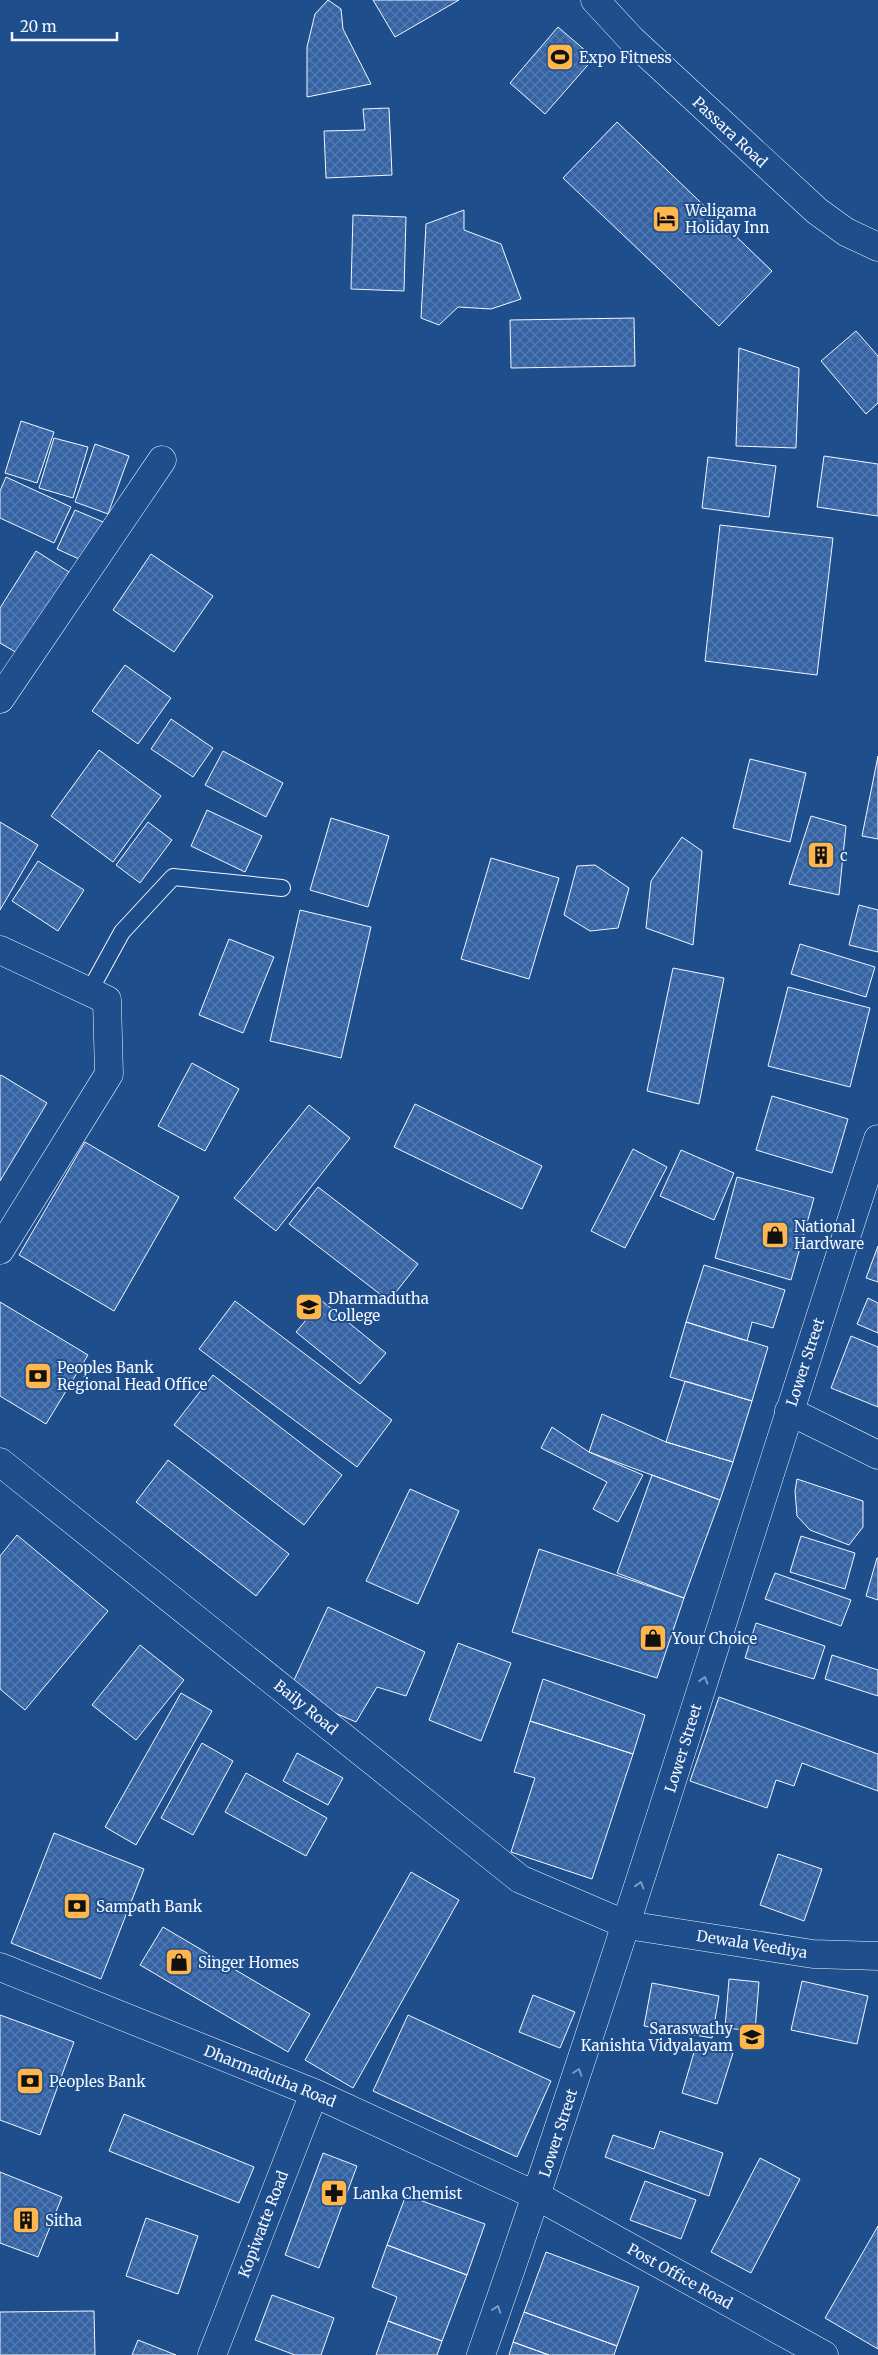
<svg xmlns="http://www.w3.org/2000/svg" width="878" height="2355" font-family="Merriweather,serif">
  <defs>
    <pattern id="building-cross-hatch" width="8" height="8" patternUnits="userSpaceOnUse" patternTransform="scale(1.25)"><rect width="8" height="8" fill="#3563a3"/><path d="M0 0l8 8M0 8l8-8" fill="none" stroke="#537ab1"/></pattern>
  </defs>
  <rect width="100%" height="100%" fill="#1f4e8c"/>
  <path fill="url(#building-cross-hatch)" stroke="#f2f6ff" d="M328,0l13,9 2,20 28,55 -64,13v-50l8,-33z
    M373,0h86l-64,37z
    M558,27l36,31 -49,56 -35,-31z
    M389,108l3,67 -66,3 -2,-47 41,-1 -2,-21z
    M617,122l155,149 -53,55 -156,-148z
    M464,210v20l37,14 20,55 -30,10 -33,-2 -19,18 -18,-7 5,-94z
    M353,215l53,2 -2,74 -53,-2z
    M634,318l1,48 -124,2 -1,-48z
    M856,331l22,25v47l-12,11 -45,-53z
    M739,348l60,20 -3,80 -60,-2z
    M21,421l33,11 -17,51 -32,-10z
    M54,438l34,9 -15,51 -34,-10z
    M95,444l34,12 -21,58 -33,-12z
    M824,456l54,8v52l-61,-9z
    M708,457l68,9 -7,51 -67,-9z
    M6,477l65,30 -17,36 -54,-25v-27z
    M75,510l33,14 -18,40 -33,-15z
    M720,525l113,13 -16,137 -112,-14z
    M36,551l33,21 -50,82 -19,-11v-35z
    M151,554l62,42 -39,56 -61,-42z
    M125,665l46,33 -33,46 -46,-33z
    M171,719l42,29 -20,29 -42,-28z
    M99,750l62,46 -48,66 -62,-46z
    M223,751l60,32 -17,34 -61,-32z
    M878,756v83l-16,-3z
    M750,759l56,14 -16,69 -57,-14z
    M207,810l55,26 -17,36 -54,-26z
    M811,816l35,10 -7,69 -50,-11z
    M331,818l58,18 -21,71 -58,-17z
    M0,822l38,23 -38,65z
    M148,822l24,18 -32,43 -24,-18z
    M682,837l20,14 -9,94 -47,-17 5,-47z
    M491,858l68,20 -30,101 -68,-20z
    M38,861l46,29 -26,41 -46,-30z
    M595,865l34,23 -11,40 -28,3 -26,-16 13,-49z
    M859,905l19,5v42l-29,-7z
    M300,910l71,17 -30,131 -71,-17z
    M229,939l45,18 -31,76 -44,-18z
    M800,944l75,23 -9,30 -75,-23z
    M673,968l51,10 -25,126 -52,-13z
    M788,987l82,21 -20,79 -82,-21z
    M192,1063l47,26 -34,62 -47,-25z
    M1,1075l46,28 -47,78v-105z
    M772,1096l76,23 -16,54 -76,-23z
    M415,1104l127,62 -20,43 -128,-62z
    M309,1105l41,33 -74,93 -42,-33z
    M85,1142l94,55 -65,114 -95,-56z
    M633,1149l34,18 -42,81 -34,-17z
    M681,1150l53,23 -20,47 -54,-24z
    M737,1177l77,21 -23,82 -76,-22z
    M318,1187l100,77 -29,37 -100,-77z
    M878,1246v36l-12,-4z
    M704,1265l81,25 -12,38 -21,-6 -5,19 -61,-19z
    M868,1298l10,5v30l-21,-9z
    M235,1301l157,119 -35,47 -158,-118z
    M322,1301l64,52 -26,31 -64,-52z
    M0,1302l88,53 -42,69 -46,-28z
    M686,1322l82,25 -16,54 -82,-24z
    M851,1336l27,11v60l-47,-19z
    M213,1375l129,100 -38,50 -130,-100z
    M685,1381l67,20 -19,61 -67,-20z
    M602,1414l64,28 67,20 -13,38 -131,-48z
    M552,1427l37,25 54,23 -25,47 -25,-13 14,-27 -66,-34z
    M168,1460l121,94 -33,42 -120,-94z
    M652,1475l68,25 -36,98 -67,-25z
    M797,1479l66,22v26l-14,18 -39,-15 -13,-14 -2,-25z
    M410,1489l49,22 -41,93 -52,-23z
    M17,1535l91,76 -83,99 -25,-21v-133z
    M801,1536l54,17 -10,36 -55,-17z
    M539,1549l145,49 -27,80 -145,-46z
    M877,1558h1v42l-12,-4z
    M775,1573l76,27 -10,26 -76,-27z
    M328,1607l97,45 -19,44 -29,-9 -21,35 -68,-29z
    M756,1623l69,23 -11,33 -69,-21z
    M458,1643l53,20 -30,78 -52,-21z
    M140,1645l44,35 -48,60 -44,-35z
    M832,1655l46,15v26l-53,-17z
    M543,1679l102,36 -12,39 -103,-33z
    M181,1693l31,18 -76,134 -31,-18z
    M719,1697l159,57v37l-76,-28 -8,23 -18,-6 -9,28 -77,-27z
    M530,1721l103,33 -41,125 -81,-27 24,-74 -21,-6z
    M202,1743l31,18 -40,74 -32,-17z
    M297,1753l46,25 -15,27 -45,-24z
    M246,1773l81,45 -21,38 -81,-44z
    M54,1833l90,36 -43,110 -90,-36z
    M778,1854l44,15 -18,52 -44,-16z
    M411,1872l48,28 -106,188 -48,-28z
    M163,1927l147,87 -22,38 -148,-87z
    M729,1979l30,3 -4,49 -30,-3z
    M802,1981l66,15 -11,48 -66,-14z
    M652,1983l67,13 -7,42 -68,-12z
    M533,1995l42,17 -15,36 -41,-16z
    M0,2015l74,27 -34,93 -40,-15z
    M408,2015l143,66 -34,76 -144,-66z
    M697,2042l36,11 -16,51 -35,-11z
    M124,2114l130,53 -15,36 -130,-52z
    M660,2131l63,22 -14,43 -104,-39 8,-22 41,14z
    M323,2153l34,13 -38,102 -34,-13z
    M760,2158l40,21 -49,94 -40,-21z
    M0,2172l62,25 -24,60 -38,-14z
    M645,2181l51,19 -15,39 -51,-19z
    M406,2195l79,29 -18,51 -80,-30z
    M146,2218l52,18 -20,58 -52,-18z
    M878,2226v123l-53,-31z
    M387,2245l80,30 -25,66 -54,-20 9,-24 -25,-10z
    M546,2252l93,35 -22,59 -93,-34z
    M272,2295l62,23 -13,37h-26l-40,-15z
    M94,2311l1,44h-95v-43z
    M524,2312l93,34 -3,9h-65l-36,-13z
    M388,2321l54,20 -5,14h-61z
    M138,2340l38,15h-44z
    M513,2342l36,13h-40z"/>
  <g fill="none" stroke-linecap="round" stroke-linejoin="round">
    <g stroke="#f2f6ff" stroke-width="18">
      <path id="lane" d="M89,992l33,-60 51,-55 109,11"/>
    </g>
    <g stroke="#f2f6ff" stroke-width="29">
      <path id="street" d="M0,699l162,-239
        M0,950l107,50 2,74 -109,176
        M789,1411l89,44
        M0,1462l520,417 107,46 186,29 65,2
        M0,1967l314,126 223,103 287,159
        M212,2355l102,-262"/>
    </g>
    <g stroke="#f2f6ff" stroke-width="29">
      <path id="highway" d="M595,0l37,40 185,171 29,21 32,15
        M481,2355c141,-402 264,-811 397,-1216"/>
    </g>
    <use href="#lane" stroke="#1f4e8c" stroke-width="16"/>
    <use href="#street" stroke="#1f4e8c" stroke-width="28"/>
    <use href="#highway" stroke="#1f4e8c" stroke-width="28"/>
  </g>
  <defs><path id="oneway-chevron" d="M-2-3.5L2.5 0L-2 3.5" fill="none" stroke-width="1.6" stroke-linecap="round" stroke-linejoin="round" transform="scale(1.25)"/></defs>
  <g stroke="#7e9ac0">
    <use href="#oneway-chevron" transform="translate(704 1680) rotate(-73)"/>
    <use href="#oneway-chevron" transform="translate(640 1885) rotate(-73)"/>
    <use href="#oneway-chevron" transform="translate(578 2072) rotate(-72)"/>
    <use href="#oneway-chevron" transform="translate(497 2309) rotate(-71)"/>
  </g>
  <defs>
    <g id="stadium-square" transform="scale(1.4375)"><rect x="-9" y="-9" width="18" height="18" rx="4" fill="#ffb74d" stroke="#1f4e8c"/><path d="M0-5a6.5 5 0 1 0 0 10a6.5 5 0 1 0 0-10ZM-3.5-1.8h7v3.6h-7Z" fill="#111"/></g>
    <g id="hotel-square" transform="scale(1.4375)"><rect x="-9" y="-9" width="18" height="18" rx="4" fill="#ffb74d" stroke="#1f4e8c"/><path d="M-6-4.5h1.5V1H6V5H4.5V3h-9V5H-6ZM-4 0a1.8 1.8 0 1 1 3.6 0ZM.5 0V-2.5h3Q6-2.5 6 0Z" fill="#111"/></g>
    <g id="building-square" transform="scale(1.4375)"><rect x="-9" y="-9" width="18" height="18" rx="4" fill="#ffb74d" stroke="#1f4e8c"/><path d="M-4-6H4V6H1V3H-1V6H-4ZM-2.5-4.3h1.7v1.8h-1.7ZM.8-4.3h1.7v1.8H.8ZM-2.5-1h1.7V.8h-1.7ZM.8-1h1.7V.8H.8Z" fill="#111"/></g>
    <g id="shop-square" transform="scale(1.4375)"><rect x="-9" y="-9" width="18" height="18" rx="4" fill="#ffb74d" stroke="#1f4e8c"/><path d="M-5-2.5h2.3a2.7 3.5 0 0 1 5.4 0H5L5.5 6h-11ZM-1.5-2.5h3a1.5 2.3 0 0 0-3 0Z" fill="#111"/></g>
    <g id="university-square" transform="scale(1.4375)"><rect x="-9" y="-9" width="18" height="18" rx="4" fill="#ffb74d" stroke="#1f4e8c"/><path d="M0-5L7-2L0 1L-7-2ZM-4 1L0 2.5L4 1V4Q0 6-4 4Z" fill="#111"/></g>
    <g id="bank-square" transform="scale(1.4375)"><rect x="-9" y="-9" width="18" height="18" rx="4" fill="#ffb74d" stroke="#1f4e8c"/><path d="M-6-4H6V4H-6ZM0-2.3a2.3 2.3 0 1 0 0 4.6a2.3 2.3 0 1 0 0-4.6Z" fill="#111"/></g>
    <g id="school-square" transform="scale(1.4375)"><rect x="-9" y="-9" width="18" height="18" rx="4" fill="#ffb74d" stroke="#1f4e8c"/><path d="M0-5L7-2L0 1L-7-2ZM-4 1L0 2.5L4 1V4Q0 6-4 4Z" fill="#111"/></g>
    <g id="pharmacy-square" transform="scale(1.4375)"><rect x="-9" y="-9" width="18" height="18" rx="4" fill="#ffb74d" stroke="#1f4e8c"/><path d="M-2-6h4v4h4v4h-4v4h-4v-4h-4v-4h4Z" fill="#111"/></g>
  </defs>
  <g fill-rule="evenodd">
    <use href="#stadium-square" x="560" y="57"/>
    <use href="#hotel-square" x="666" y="219"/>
    <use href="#building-square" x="821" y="855"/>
    <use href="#shop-square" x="775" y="1235"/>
    <use href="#university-square" x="309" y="1307"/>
    <use href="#bank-square" x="38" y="1376"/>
    <use href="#shop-square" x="653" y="1638"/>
    <use href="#bank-square" x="77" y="1906"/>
    <use href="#shop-square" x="179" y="1962"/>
    <use href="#school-square" x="752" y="2037"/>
    <use href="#bank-square" x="30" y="2081"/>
    <use href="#pharmacy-square" x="334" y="2193"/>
    <use href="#building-square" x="26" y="2220"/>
  </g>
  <g text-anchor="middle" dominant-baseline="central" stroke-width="4" stroke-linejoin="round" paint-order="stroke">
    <g font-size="15" fill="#f2f6ff" stroke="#1f4e8c" text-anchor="start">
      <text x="579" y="57">Expo Fitness</text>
      <text x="685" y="210">Weligama<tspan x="685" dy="17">Holiday Inn</tspan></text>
      <text x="840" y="855">c</text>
      <text x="794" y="1226">National<tspan x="794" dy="17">Hardware</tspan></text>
      <text x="328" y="1298">Dharmadutha<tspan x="328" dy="17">College</tspan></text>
      <text x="57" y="1367">Peoples Bank<tspan x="57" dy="17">Regional Head Office</tspan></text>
      <text x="672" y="1638">Your Choice</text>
      <text x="96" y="1906">Sampath Bank</text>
      <text x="198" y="1962">Singer Homes</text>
      <text x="733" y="2028" text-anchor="end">Saraswathy<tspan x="733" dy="17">Kanishta Vidyalayam</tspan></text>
      <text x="49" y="2081">Peoples Bank</text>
      <text x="353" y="2193">Lanka Chemist</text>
      <text x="45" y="2220">Sitha</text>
    </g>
    <g font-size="15" fill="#f2f6ff" stroke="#1f4e8c">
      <text transform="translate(730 132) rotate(43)">Passara Road</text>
      <text transform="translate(805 1362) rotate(-72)">Lower Street</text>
      <text transform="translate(306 1707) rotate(39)">Baily Road</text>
      <text transform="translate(683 1748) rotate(-73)">Lower Street</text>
      <text transform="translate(752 1944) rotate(9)">Dewala Veediya</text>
      <text transform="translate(270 2076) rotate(22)">Dharmadutha Road</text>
      <text transform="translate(558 2133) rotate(-72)">Lower Street</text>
      <text transform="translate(263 2224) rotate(-69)">Kopiwatte Road</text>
      <text transform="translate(680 2276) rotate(29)">Post Office Road</text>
    </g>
  </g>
  <path d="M12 32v8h105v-8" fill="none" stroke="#f2f6ff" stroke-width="2.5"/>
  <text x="20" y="32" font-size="15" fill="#f2f6ff" stroke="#1f4e8c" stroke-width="4" paint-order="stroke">20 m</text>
</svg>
